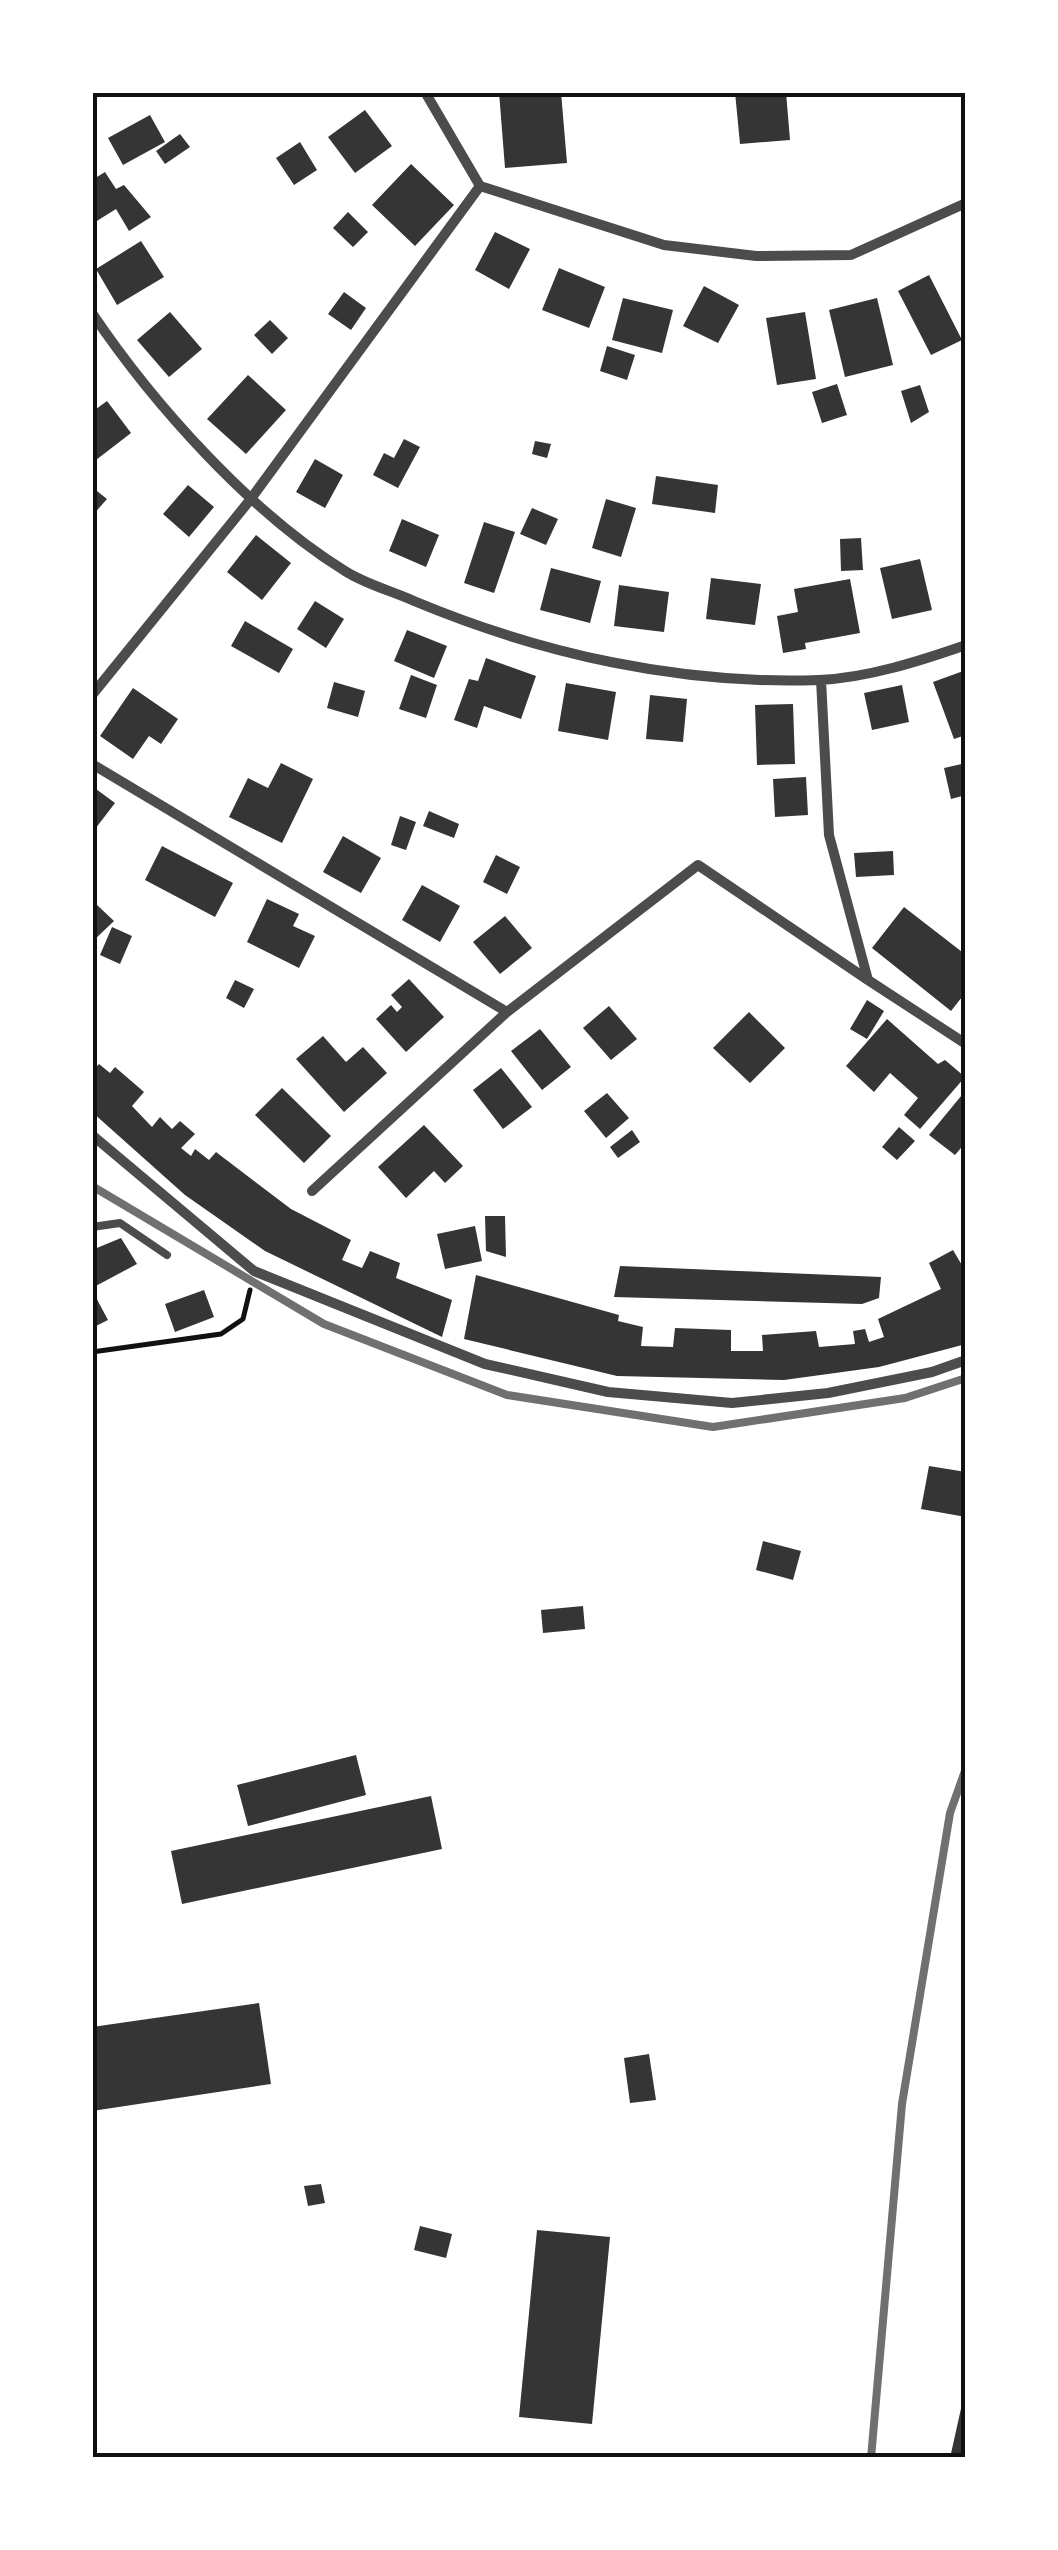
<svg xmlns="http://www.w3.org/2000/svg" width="1058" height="2550" font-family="Georgia,serif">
  <rect width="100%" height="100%" fill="#fff"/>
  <path fill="#353535" d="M499,92h62l6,71 -62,5z
    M735,92h51l4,48 -50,4z
    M365,110l27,36 -37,27 -27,-36z
    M150,115l15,27 -42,23 -15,-27z
    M180,134l10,13 -25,17 -9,-13z
    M300,142l17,28 -23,15 -18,-27z
    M411,164l43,41 -39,41 -43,-41z
    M105,172l11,17 8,-4 27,32 -22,14 -13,-22 -24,15v-44z
    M348,212l20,20 -15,15 -20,-19z
    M495,232l35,17 -21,40 -34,-19z
    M141,241l23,36 -47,28 -21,-36z
    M559,268l46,19 -16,41 -47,-18z
    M929,275l33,65 -31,15 -33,-64z
    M704,286l35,19 -21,38 -35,-17z
    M344,292l22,16 -15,22 -23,-16z
    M623,298l50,12 -11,43 -50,-13z
    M877,298l16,67 -48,12 -16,-67z
    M170,312l32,37 -33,28 -32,-37z
    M805,312l11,67 -39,6 -11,-67z
    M270,320l18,18 -16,16 -18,-19z
    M607,346l28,9 -8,25 -27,-9z
    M248,375l38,35 -40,44 -39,-35z
    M837,384l10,31 -25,8 -10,-31z
    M920,385l9,27 -18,11 -10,-32z
    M107,401l24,32 -35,27 -4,-48z
    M404,439l16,8 -22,41 -25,-13 11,-22 10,5z
    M535,441l16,3 -4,14 -15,-4z
    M315,459l28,16 -18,33 -29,-16z
    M656,476l62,9 -3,28 -63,-9z
    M188,485l26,22 -25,30 -26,-23z
    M92,487l15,12 -15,17z
    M606,499l30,9 -15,49 -29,-9z
    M532,508l26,11 -12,26 -26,-11z
    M402,519l37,16 -13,32 -37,-16z
    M484,522l31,10 -21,61 -30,-10z
    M256,535l35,28 -29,37 -35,-28z
    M861,538l2,32 -22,1 -1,-32z
    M920,559l12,51 -40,9 -12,-51z
    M551,568l50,13 -11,42 -50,-13z
    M711,578l50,6 -6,41 -49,-6z
    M850,579l10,54 -55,10 1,6 -23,4 -6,-37 21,-4 -4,-23z
    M619,585l50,7 -5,40 -50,-6z
    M315,601l29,18 -18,29 -29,-19z
    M245,621l48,28 -14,24 -48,-27z
    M407,630l40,16 -13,32 -40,-17z
    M486,658l50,18 -15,43 -37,-13 -7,22 -23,-8 15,-41 9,2z
    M966,670v65l-12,4 -21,-57z
    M411,675l26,10 -11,33 -27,-9z
    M334,682l31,9 -7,26 -31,-9z
    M566,683l50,9 -8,48 -50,-9z
    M902,685l7,37 -37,8 -8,-37z
    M133,688l45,31 -17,25 -12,-8 -16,23 -33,-23z
    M650,695l37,4 -4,43 -37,-3z
    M793,704l2,60 -38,1 -2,-60z
    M281,763l32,16 -31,64 -53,-26 19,-39 20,10z
    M966,763v32l-15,4 -7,-31z
    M806,777l2,38 -33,2 -2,-38z
    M96,789l19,14 -23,30v-39z
    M429,811l30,13 -5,14 -31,-12z
    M400,816l16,6 -10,28 -15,-5z
    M343,836l38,22 -20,35 -38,-21z
    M162,846l71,37 -18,34 -70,-37z
    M893,851l1,24 -38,2 -2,-24z
    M496,855l24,12 -13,27 -24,-12z
    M422,885l38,21 -20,36 -38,-22z
    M267,899l32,15 -6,12 22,10 -16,32 -52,-26z
    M97,905l17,16 -22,21v-33z
    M904,907l62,48v37l-15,19 -79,-63z
    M505,916l27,32 -32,26 -27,-32z
    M112,927l20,9 -12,28 -20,-9z
    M409,979l35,38 -38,35 -30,-33 15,-14 6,7 5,-5 -11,-12z
    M235,980l19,9 -10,19 -18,-10z
    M867,1000l17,11 -17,28 -17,-10z
    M609,1006l28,33 -26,21 -28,-32z
    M749,1012l36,36 -35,35 -37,-35z
    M887,1019l51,45 7,-4 20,17 -45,52 -16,-14 14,-17 -28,-25 -16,19 -28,-26z
    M540,1029l31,38 -29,23 -31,-39z
    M323,1036l23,26 17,-15 24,26 -43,39 -48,-53z
    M99,1064l11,9 5,-6 29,25 -12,14 20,21 8,-10 12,12 8,-8 15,13 -14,14 10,8 4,-7 14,11 7,-8 75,57 60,31 -9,20 20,8 8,-17 30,12 -4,15 56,22 -10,37 -177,-86 -80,-56 -93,-83v-41z
    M501,1068l31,39 -29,22 -30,-39z
    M282,1088l49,48 -27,27 -49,-48z
    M966,1090v52l-11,13 -26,-20z
    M607,1093l22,25 -23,20 -22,-27z
    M424,1125l39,41 -18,17 -11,-12 -28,27 -28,-31z
    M899,1127l16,14 -18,19 -15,-13z
    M632,1130l8,12 -22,16 -8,-11z
    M485,1216h20l1,41 -20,-6z
    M475,1226l7,35 -37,8 -8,-35z
    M121,1238l16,26 -45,24v-38z
    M953,1250l13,22v72l-87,23 -95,13 -167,-4 -153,-37 12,-64 143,40 -1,6 25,6 -2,19 32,1 2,-19 56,2v21h32l-1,-16 54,-4 3,16 36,-3 -2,-13 12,-2 4,13 15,-5 -6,-18 63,-30 -12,-26z
    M620,1266l261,11 -2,21 -17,6 -248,-7z
    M92,1290l16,30 -16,8z
    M204,1290l10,27 -39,15 -10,-28z
    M929,1466l37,6v45l-45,-8z
    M763,1541l38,10 -8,29 -37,-10z
    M583,1606l2,23 -42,4 -2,-23z
    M356,1755l10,40 -118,31 -11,-41z
    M431,1796l11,53 -260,55 -11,-53z
    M259,2003l12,81 -179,27v-84z
    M649,2054l7,46 -26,3 -6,-45z
    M321,2184l4,19 -17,3 -4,-20z
    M420,2226l32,8 -6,24 -32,-8z
    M537,2230l73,7 -18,187 -73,-7z
    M964,2395l2,63h-16z"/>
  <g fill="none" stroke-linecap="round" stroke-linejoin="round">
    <path stroke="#111" stroke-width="5" d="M92,1352l129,-18 22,-15 7,-29"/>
    <path stroke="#4c4c4c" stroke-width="8" d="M92,1227l28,-4 47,32"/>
    <path stroke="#4c4c4c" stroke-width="10" d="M425,92l55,94 184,59 92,11 95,-1 115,-52
      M92,313c62,92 159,200 253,258 20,13 47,20 69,30 127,53 266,84 405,79 48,-2 101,-19 147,-35
      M821,680l8,155 39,145 98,64
      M92,695l158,-195 230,-314
      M92,764l415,248 -195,179
      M507,1012l191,-147 170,115
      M92,1135l162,136 231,93 123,28 124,11 96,-10 104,-21 34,-12"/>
    <path stroke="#707070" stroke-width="8" d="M92,1186l232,138 183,71 206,32 192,-29 61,-20
      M871,2458l31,-354 48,-291 16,-45"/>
  </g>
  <rect width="1058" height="2550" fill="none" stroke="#ffffff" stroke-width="190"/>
  <rect x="95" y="95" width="868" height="2360" fill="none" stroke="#111" stroke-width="4"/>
</svg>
